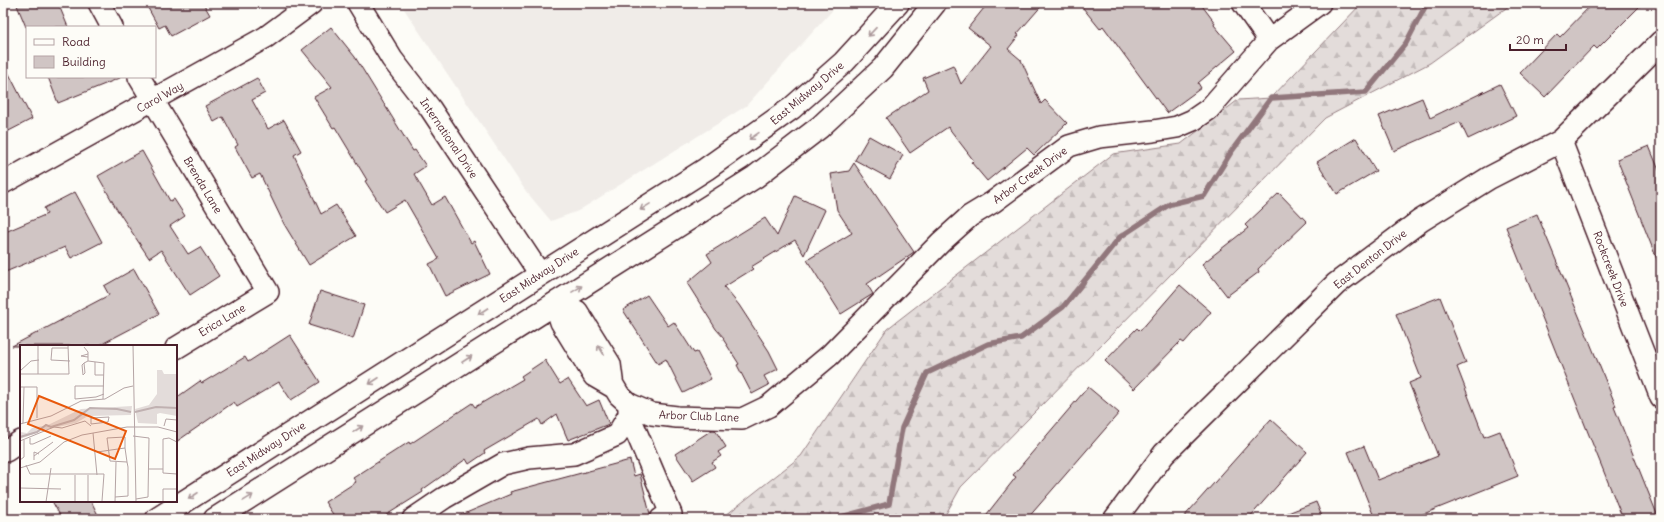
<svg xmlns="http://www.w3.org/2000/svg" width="1664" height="522" font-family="Delius,sans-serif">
  <defs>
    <pattern id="forest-firs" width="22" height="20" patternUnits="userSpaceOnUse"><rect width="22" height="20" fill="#e3dcda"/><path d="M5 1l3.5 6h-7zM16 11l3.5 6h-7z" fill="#c4bcbb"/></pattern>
  </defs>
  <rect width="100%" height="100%" fill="#fdfcf7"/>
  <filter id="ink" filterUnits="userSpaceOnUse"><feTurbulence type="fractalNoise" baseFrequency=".025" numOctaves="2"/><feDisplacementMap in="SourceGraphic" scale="8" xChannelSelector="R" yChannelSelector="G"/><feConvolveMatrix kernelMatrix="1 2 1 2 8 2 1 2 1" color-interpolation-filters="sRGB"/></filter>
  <g filter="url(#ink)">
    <path fill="#f0ece8" d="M400,3h439l-93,103 -168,105 -27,10 -26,-31z"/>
    <path fill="url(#forest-firs)" stroke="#967e82" d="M1362,3h151l-83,60 -105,55 -364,369 -18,32h-222l80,-63 86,-127 226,-175 68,-10 57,-44 33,-2z"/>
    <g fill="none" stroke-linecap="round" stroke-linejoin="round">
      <path stroke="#91777b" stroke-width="5.5" d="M834,519l55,-15 13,-76 25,-55 61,-29 33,-6 42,-31 57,-70 50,-33 34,-8 27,-44 40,-54 95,-6 40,-49 21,-40"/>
    </g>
    <path fill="#d0c5c4" stroke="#4a1f2b" d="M16,3h42l10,24h-42z
      M156,3h47l7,12 -39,21 -6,-11 -6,3 -11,-20z
      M988,3h56l-27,31 2,1 -11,14 13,11 20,44 4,-4 22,23 -33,32 -7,-7 -40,33 -16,-19 3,-1 -26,-34 -38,26 -24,-35 42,-28 -5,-12 30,-13 8,19 30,-38 -23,-18z
      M1079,3h121l15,20 -1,2 22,26 -38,32 3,5 -34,25 -64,-87 -3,3z
      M1593,3h50l-46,46 -3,-3 -49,51 -25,-24 37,-39 3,3z
      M331,27l24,30 58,94 2,-1 11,16 -12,8 18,31 13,-8 26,46 3,-2 16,33 -45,22 -16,-32 10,-5 -34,-59 -20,12 -20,-31 2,-1 -32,-53 -2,1 -19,-31 18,-10 -30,-37z
      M3,62l29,57 -29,15z
      M48,77h72v1l-62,25z
      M257,78l8,15 -13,7 16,29 16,-9 17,31 -7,4 27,59 15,-9 20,31 -47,29 -25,-41 -24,-50 -8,4 -17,-31 3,-2 -15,-28 -9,5 -9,-16z
      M1500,84l16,32 -48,23 -8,-17 -66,29 -15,-35 43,-18 8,20z
      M869,136l34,19 -13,24 -35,-19z
      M1356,138l20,33 -39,23 -20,-32z
      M1649,146l12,29 -1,92 -43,-108z
      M142,151l28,50 4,-2 11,17 -15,10 18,28 12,-7 19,29 -29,19 -29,-45 -12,8 -33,-50 -18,-32z
      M854,163l60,89 -47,32 6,10 -32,20 -34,-54 45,-27 -15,-23 -6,-36 18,-3z
      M75,192l27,50 -31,16 -6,-11 -62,26v-40l44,-19 -3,-6z
      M1279,193l28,29 -49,47 1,3 -32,24 -25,-32 46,-36 -3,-3z
      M795,196l30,14 -21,45 -9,-15 -44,27 2,2 -29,18 15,18 30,46 9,18 -14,7 5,9 -17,9 -15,-29 2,-1 -16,-25 1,-1 -8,-9 -29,-46 25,-21 -5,-8 58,-36 12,18z
      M1537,214l79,192 -2,1 45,112h-36l-34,-84 -83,-208z
      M134,269l25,45 -61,32h-86l97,-51 -5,-9z
      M1180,285l31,27 -27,31 -3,-2 -47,48 -29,-28 32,-33 3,3z
      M320,291l44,14 -11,34 -44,-14z
      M647,295l21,31 6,-4 20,31 3,-1 14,27 -28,14 -17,-34 -8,5 -35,-54z
      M1440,297l26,66 -9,4 27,70 16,-6 18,45 -107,43h-36l-27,-67 16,-6 14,34 60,-24 -29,-73 12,-5 -25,-64z
      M290,335l30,47 -29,18 -12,-18 -42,25 -3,-5 -58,40v-44l24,-17 2,2 43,-26 3,5z
      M545,360l15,24 8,-5 18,27 13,-6 10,24 -41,16 -11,-26 -15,11 -3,-6 -55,32 1,2 -16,11 -3,-5 -44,31 1,2 -43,27h-44l-11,-17 31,-20 -3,-4 56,-36 1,2 62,-41 3,4 48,-28 -2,-3z
      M1088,387l31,26 -92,106h-44l33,-42 -3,-2z
      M1271,419l36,33 -59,67h-66z
      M712,430h3l11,17 -8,5 3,4 -9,6 3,5 -22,14 -18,-27z
      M630,460l4,16 6,-2 10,40v2l-11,3h-187l59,-25 -1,-2z
      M52,501h39l9,18h-38z
      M1316,502l7,17h-48v-1z"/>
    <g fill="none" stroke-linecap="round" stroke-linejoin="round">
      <g stroke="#4a1f2b" stroke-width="24">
        <path id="street" d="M99,3l13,24
          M358,3l34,56 38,49 110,166
          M1243,3l26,37
          M139,77l129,215 -92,56
          M1561,141l100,257
          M3,183l263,-146 46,-34
          M555,303l22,8 33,53 3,23
          M555,303l6,19 33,54 19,11
          M613,385l6,10 10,9 23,10 25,3 65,2 27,-13 61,-51 111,-113 29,-26 23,-14 76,-56 30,-9 54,-6 24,-4 16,-7 16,-11 60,-69 51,-37
          M629,415l42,99 -10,5
          M3,448l3,3 15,-10
          M413,519l31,-21 59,-34 26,-6 45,-4 43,-19 12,-20v-11"/>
      </g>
      <g stroke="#4a1f2b" stroke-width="25">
        <path id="secondary" d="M157,519l549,-350 86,-61 52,-46 54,-59
          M215,519l540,-342 65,-50 63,-59 52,-65
          M1115,519l49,-65 172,-170 84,-63 69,-43 72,-37 100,-99"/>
      </g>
      <use href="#street" stroke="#fdfcf7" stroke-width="21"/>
      <use href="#secondary" stroke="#fdfcf7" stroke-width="22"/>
    </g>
    <defs><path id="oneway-shaft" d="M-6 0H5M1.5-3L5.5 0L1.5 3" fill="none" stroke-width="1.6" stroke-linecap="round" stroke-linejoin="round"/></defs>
    <g stroke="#ac999b">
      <use href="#oneway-shaft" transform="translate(872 32) rotate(133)"/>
      <use href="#oneway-shaft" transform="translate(754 136) rotate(145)"/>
      <use href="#oneway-shaft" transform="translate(645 207) rotate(148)"/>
      <use href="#oneway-shaft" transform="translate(577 289) rotate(-32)"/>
      <use href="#oneway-shaft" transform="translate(483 311) rotate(147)"/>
      <use href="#oneway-shaft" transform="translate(601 350) rotate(-122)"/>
      <use href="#oneway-shaft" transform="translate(467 359) rotate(-33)"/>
      <use href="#oneway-shaft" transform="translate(374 381) rotate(147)"/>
      <use href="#oneway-shaft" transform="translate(358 429) rotate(-33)"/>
      <use href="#oneway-shaft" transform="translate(193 496) rotate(147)"/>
      <use href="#oneway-shaft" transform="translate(248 498) rotate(-32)"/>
    </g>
  </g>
  <g text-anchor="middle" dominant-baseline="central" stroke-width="4" stroke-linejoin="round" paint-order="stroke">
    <g font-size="11" fill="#4a1f2b" stroke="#fdfcf7">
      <text transform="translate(807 93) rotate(-40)">East Midway Drive</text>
      <text transform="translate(160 97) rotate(-29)">Carol Way</text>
      <text transform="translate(449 138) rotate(56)">International Drive</text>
      <text transform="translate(1030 175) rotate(-36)">Arbor Creek Drive</text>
      <text transform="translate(203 185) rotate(59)">Brenda Lane</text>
      <text transform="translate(1370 259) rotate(-38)">East Denton Drive</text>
      <text transform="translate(1611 269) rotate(69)">Rockcreek Drive</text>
      <text transform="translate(539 275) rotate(-33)">East Midway Drive</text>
      <text transform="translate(222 320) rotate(-31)">Erica Lane</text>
      <text transform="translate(699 416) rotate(2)">Arbor Club Lane</text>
      <text transform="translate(266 449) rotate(-33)">East Midway Drive</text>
    </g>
  </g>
  <g transform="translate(20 345)">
    <rect width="157" height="157" fill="#fdfcf7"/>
    <path d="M137,25h5l2,4h12l1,42 -17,-3 -3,1v10l-19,-1 -3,-14 14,-4 8,-11zM112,61l-1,9 -43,1 -12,7 -32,7 -24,9v-7l7,1 5,-5 16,-3 33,-16z" fill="#e3dcda"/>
    <path fill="none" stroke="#c0b1b1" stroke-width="2" d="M115,67l21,-5 21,1M0,92l17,-5 9,-7 5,2 23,-7 16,-12 27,1 14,3"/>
    <path fill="none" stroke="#b5a4a5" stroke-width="1" d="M18,0v29M113,0l3,157M64,2l4,5v9l-4,2M48,3h-16l-1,12 19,1M68,9l-7,2 7,1M68,16l16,2 -1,36M75,17v13h9M64,18l1,10 -2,2 -1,-10zM0,26l11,-10 8,-1M0,29h49l-1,-29M84,41h-29v13l21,-2 8,-3M0,42h17v31M3,78l1,-36M0,79l31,-8 30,-15 24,-2 19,-11 9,-2M71,79l17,-2 1,-5 -18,1v6M144,81l2,-7 11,1M73,88l4,42M113,91l16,2 -1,59 -12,2M10,93v6h3l18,-8M0,96l34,-14 8,1 23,-7 6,5M157,97l-8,-4 -6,1v34l14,1M77,107l28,-4M14,111l19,-14M0,115l4,-3v-17M14,115v-8l5,2M6,120l4,9h74l-2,27M0,123l20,-6 24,-20 18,-7 45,-8h31l19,5M129,124h14M55,130v27M0,143l41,1M95,152l13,-1v-29l-1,-5 -2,-14v-11l-18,1 3,23 17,1M26,157l5,-34M68,157v-27M95,157l1,-40M143,157v-13h14"/>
    <path fill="#e8590c" fill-opacity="0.15" stroke="#e8590c" stroke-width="2" d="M19,51l87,35 -11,28 -87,-35z"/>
    <rect width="157" height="157" fill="none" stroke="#4a1f2b" stroke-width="2"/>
  </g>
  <rect width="1664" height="522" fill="none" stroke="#fdfcf7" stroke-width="16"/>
  <rect x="8" y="8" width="1648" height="506" fill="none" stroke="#4a1f2b" stroke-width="1.5" filter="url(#ink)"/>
  <rect x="26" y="26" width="130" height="52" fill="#fdfcf7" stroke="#b5a4a5"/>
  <rect x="34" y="39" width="20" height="6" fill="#fdfcf7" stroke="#b5a4a5"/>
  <text x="62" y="46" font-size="12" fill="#4a1f2b">Road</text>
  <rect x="34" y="56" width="20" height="12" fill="#d0c5c4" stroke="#b5a4a5"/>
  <text x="62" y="66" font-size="12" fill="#4a1f2b">Building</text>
  <path d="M1510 44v6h56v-6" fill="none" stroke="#4a1f2b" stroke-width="2"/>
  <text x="1516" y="44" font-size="12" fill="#4a1f2b" stroke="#fdfcf7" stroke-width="3" paint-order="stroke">20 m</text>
</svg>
